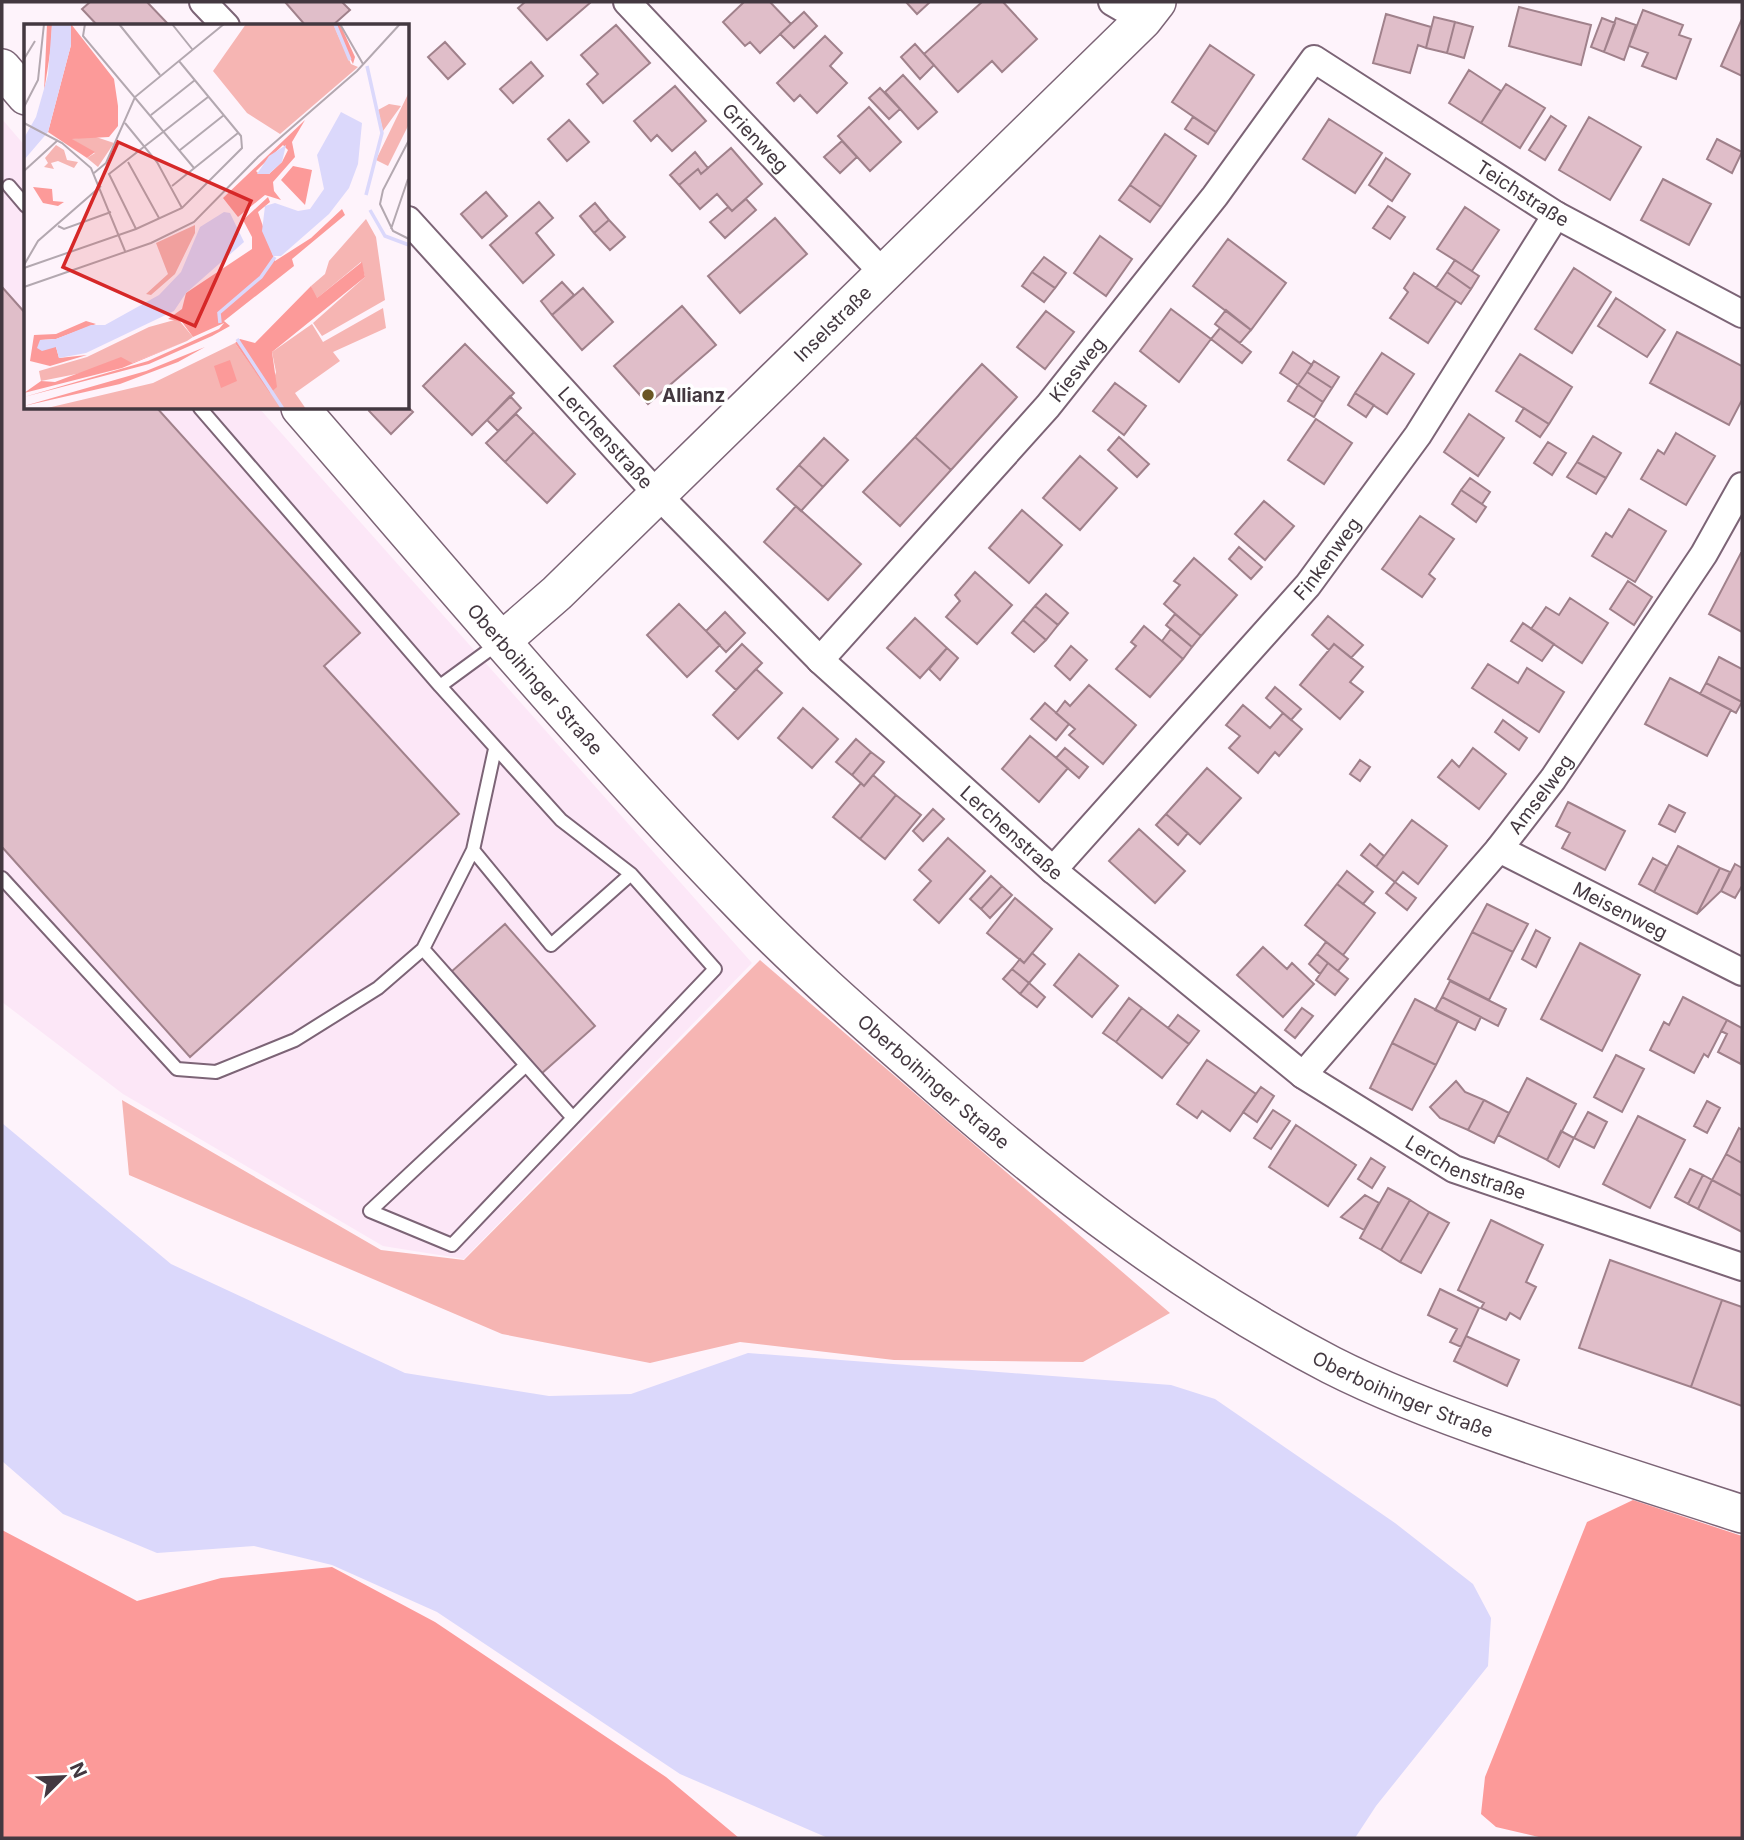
<svg xmlns="http://www.w3.org/2000/svg" width="1744" height="1840" font-family="Inter,sans-serif">
  <rect width="100%" height="100%" fill="#fef3fb"/>
  <path fill="#fce7f7" d="M2,119l24,28v261h233l493,555 -288,296 -81,-13 -260,-152 -121,-92z"/>
  <path fill="#f6b5b3" d="M760,960l410,353 -87,49 -189,-2 -154,-18 -90,21 -148,-29 -373,-159 -7,-75 259,150 83,10z"/>
  <path fill="#fc9a99" d="M1633,1500l109,36v302h-199l-47,-11 -15,-13 4,-37 102,-255z
    M2,1530l135,71 84,-23 111,-11 103,55 231,155 73,61h-737z"/>
  <path fill="#dbd8fb" d="M2,1123l169,141 234,109 144,23 82,-2 117,-41 423,32 44,14 180,124 78,61 18,34 -3,48 -112,140 -21,32h-527l-148,-64 -243,-162 -105,-47 -78,-19 -97,7 -94,-39 -61,-53z"/>
  <path fill="#e0bec9" stroke="#a0818b" stroke-width="2" d="M90,2h57l23,24h-72l-16,-17z
    M285,2h57l8,8 -18,16h-26z
    M525,2h66l-44,38 -29,-32z
    M744,2h26l21,22 -31,29 -10,-11 -5,4 -22,-24z
    M906,2h24l-13,12z
    M982,2h21l34,37 -35,33 -10,-11 -34,31 -34,-38z
    M1519,7l72,18 -10,40 -72,-19z
    M1643,10l40,15 -4,10 12,4 -15,40 -34,-13 6,-13 -19,-7z
    M804,12l13,14 -23,22 -14,-14z
    M1386,14l45,13 -5,21 -8,-3 -8,28 -37,-10z
    M1434,17l21,5 -8,31 -21,-5z
    M1602,18l13,5 -11,29 -13,-5z
    M1616,18l20,7 -12,35 -20,-8z
    M1742,19v57l-21,-10z
    M1455,22l18,5 -9,31 -17,-5z
    M616,25l34,38 -47,40 -16,-19 11,-10 -17,-19z
    M825,36l17,17 -12,13 17,17 -30,30 -17,-18 -6,6 -17,-18z
    M445,42l20,22 -17,15 -20,-22z
    M915,44l19,21 -14,14 -19,-22z
    M1210,45l44,30 -38,57 -44,-30z
    M531,62l12,14 -30,27 -13,-14z
    M1469,70l32,21 -20,32 -32,-20z
    M903,75l34,37 -19,17 -33,-37z
    M1506,84l39,24 -25,40 -39,-25z
    M675,86l31,35 -34,30 -15,-16 -6,6 -17,-20z
    M880,88l20,21 -11,10 -20,-21z
    M869,107l32,35 -31,29 -32,-35z
    M1551,116l15,10 -21,34 -16,-10z
    M1193,117l23,15 -8,12 -23,-15z
    M1589,117l52,30 -31,53 -51,-30z
    M1329,119l53,34 -27,40 -52,-34z
    M569,120l20,22 -22,19 -19,-22z
    M1165,134l31,22 -35,51 -31,-22z
    M1717,139l25,13 -10,21 -25,-14z
    M842,141l15,16 -17,16 -16,-16z
    M731,148l31,36 -30,27 -15,-17 -17,15 -21,-24 19,-16 3,5z
    M695,152l13,16 -7,6 -3,-5 -19,16 -9,-10z
    M1386,158l24,16 -18,27 -23,-16z
    M1663,179l48,25 -22,41 -48,-25z
    M1130,185l31,22 -11,15 -31,-22z
    M486,192l21,24 -25,22 -21,-24z
    M746,199l10,11 -31,28 -15,-16 18,-15 4,4z
    M539,202l14,16 -17,15 18,22 -31,28 -33,-38z
    M595,203l14,17 -15,13 -14,-17z
    M1388,206l17,11 -15,22 -17,-11z
    M1465,207l34,23 -27,41 -35,-22z
    M775,218l32,36 -67,59 -32,-37z
    M609,220l16,17 -15,13 -16,-17z
    M1100,236l32,23 -26,37 -32,-23z
    M1228,239l58,44 -35,47 -58,-44z
    M1044,257l22,16 -11,15 -23,-16z
    M1455,260l24,16 -8,13 -24,-17z
    M1574,268l37,24 -39,61 -37,-24z
    M1032,272l23,16 -11,14 -22,-16z
    M1447,272l24,17 -10,15 -25,-16z
    M1414,273l42,28 -28,42 -38,-25 18,-26 -4,-4z
    M562,282l12,13 -22,20 -11,-14z
    M2,287l24,27v94h131l203,225 -36,33 135,148 -269,243 -188,-210z
    M583,288l30,34 -31,28 -30,-35z
    M1616,298l49,32 -18,27 -49,-31z
    M682,306l34,39 -68,59 -34,-38z
    M1171,309l40,30 -32,43 -39,-31z
    M1226,310l25,20 -11,13 -25,-19z
    M1046,311l28,21 -29,37 -28,-22z
    M1220,328l31,24 -9,11 -31,-24z
    M1677,332l65,34v34l-13,25 -79,-42z
    M465,344l49,49 -42,42 -49,-49z
    M1293,352l19,13 -14,20 -18,-12z
    M1382,353l32,21 -27,40 -32,-21z
    M1520,354l52,33 -23,37 -53,-33z
    M1314,361l25,16 -7,11 -25,-16z
    M982,364l35,33 -66,73 -36,-33z
    M1307,372l25,16 -9,14 -25,-17z
    M1115,383l31,23 -22,29 -31,-24z
    M1298,385l25,17 -9,15 -26,-16z
    M1355,393l19,12 -8,12 -18,-12z
    M510,396l11,12 -23,23 -11,-11z
    M408,407l5,5 -22,22 -22,-23 2,-3z
    M1524,408l25,16 -9,13 -24,-16z
    M516,414l18,18 -29,30 -19,-19z
    M1469,414l35,24 -26,38 -34,-24z
    M1316,419l36,24 -28,41 -36,-24z
    M534,432l41,42 -28,29 -42,-41z
    M1676,433l39,23 -29,49 -45,-26 17,-29 6,4z
    M1593,436l28,17 -15,25 -29,-16z
    M915,437l36,33 -51,56 -37,-34z
    M1119,437l30,27 -12,13 -29,-27z
    M824,438l24,22 -25,27 -24,-22z
    M1548,442l18,11 -14,22 -18,-12z
    M1080,456l37,32 -37,42 -37,-32z
    M1577,462l29,16 -10,16 -29,-17z
    M799,465l24,22 -22,24 -24,-22z
    M1470,478l20,14 -8,12 -21,-14z
    M1461,490l25,17 -10,15 -24,-18z
    M1264,501l30,25 -29,34 -30,-26z
    M796,506l65,58 -33,36 -64,-58z
    M1629,509l37,22 -31,51 -43,-26 14,-23 6,4z
    M1022,510l40,35 -33,38 -40,-35z
    M1420,516l34,23 -25,35 6,5 -13,18 -40,-28z
    M1239,547l23,20 -11,12 -22,-20z
    M1741,553h1v79l-33,-18z
    M1194,558l43,37 -36,41 -37,-32 16,-19 -6,-4z
    M975,572l37,33 -35,39 -31,-27 14,-16 -5,-6z
    M1628,581l24,16 -18,28 -24,-16z
    M1046,594l22,19 -10,12 -23,-19z
    M1570,598l38,25 -26,40 -51,-34 15,-22 13,8z
    M679,604l41,41 -33,32 -40,-42z
    M1035,606l23,19 -12,15 -23,-20z
    M725,612l20,21 -19,19 -20,-21z
    M1175,614l26,22 -9,11 -26,-22z
    M1328,616l35,29 -12,13 -17,-14 -5,6 -17,-15z
    M915,618l32,30 -27,30 -33,-30z
    M1023,620l23,20 -12,12 -22,-19z
    M1523,623l31,21 -12,17 -31,-20z
    M1144,626l39,33 -33,38 -34,-28 20,-23 -5,-4z
    M1171,629l21,18 -9,12 -21,-18z
    M742,644l20,19 -26,27 -20,-19z
    M1334,644l29,23 -13,15 13,10 -23,27 -40,-34z
    M1071,646l16,14 -17,20 -15,-14z
    M947,648l11,10 -18,22 -11,-11z
    M1719,657l23,12v33l-36,-19z
    M1488,664l30,19 9,-15 37,24 -25,40 -67,-44z
    M756,669l26,24 -44,46 -25,-24z
    M1670,678l61,32 -24,46 -62,-32z
    M1706,683l36,19 -6,11 -36,-19z
    M1089,685l47,40 -33,39 -34,-29 6,-6 -19,-16 9,-12 5,5z
    M1275,687l26,22 -10,11 -25,-22z
    M1045,703l24,21 -13,16 -25,-21z
    M1243,705l27,23 13,-15 19,16 -23,27 -4,-4 -17,21 -29,-25 11,-12 -14,-11z
    M803,708l35,31 -26,29 -34,-30z
    M1503,720l24,18 -8,12 -24,-18z
    M1030,736l38,32 -29,34 -37,-33z
    M856,739l15,13 -19,23 -16,-13z
    M1065,748l23,19 -9,11 -23,-20z
    M1473,748l33,26 -27,35 -41,-32 14,-17 7,7z
    M871,752l13,10 -20,24 -12,-11z
    M1360,760l10,7 -10,14 -10,-7z
    M1207,768l34,30 -41,46 -34,-30z
    M873,775l23,20 -36,44 -27,-22 28,-34 3,3z
    M896,795l25,20 -36,44 -25,-20z
    M1568,802l57,29 -20,39 -43,-22 8,-15 -14,-7z
    M1669,805l16,8 -10,19 -16,-8z
    M933,809l11,10 -21,22 -10,-10z
    M1166,814l22,19 -10,12 -22,-20z
    M1412,820l35,26 -29,38 -15,-12 -8,10 -19,-15z
    M1139,829l46,42 -30,32 -46,-42z
    M948,838l37,33 -46,52 -25,-23 17,-19 -12,-11z
    M1370,844l14,12 -8,11 -15,-12z
    M1678,846l42,22 -23,46 -43,-22z
    M1653,858l14,8 -13,26 -15,-8z
    M1735,864l7,4v18l-7,12 -14,-7z
    M1720,868l10,4 -9,19 -24,23z
    M1347,871l26,21 -10,12 -26,-20z
    M991,876l11,10 -21,23 -11,-10z
    M1395,882l21,16 -9,12 -21,-17z
    M1337,884l38,29 -32,42 -38,-30z
    M1002,886l10,9 -22,23 -9,-9z
    M1015,898l37,31 -28,34 -37,-30z
    M1487,904l41,20 -15,28 -41,-20z
    M505,924l90,102 -54,48 -90,-102z
    M1536,930l14,8 -14,29 -14,-8z
    M1472,932l41,20 -24,48 -41,-21z
    M1326,942l22,17 -10,12 -21,-17z
    M1580,943l60,32 -38,76 -61,-32z
    M1263,947l24,22 5,-6 22,21 -31,33 -46,-42z
    M1032,953l13,11 -16,19 -17,-14 8,-10 4,4z
    M1079,954l39,32 -26,31 -38,-32z
    M1317,954l11,9 -8,11 -11,-10z
    M1328,963l20,16 -13,16 -19,-15z
    M1012,969l17,14 -9,11 -17,-15z
    M1450,981l56,28 -8,17 -56,-29z
    M1029,983l16,14 -8,10 -17,-13z
    M1442,997l39,20 -6,13 -40,-20z
    M1683,997l44,23 -19,37 -4,-3 -10,19 -44,-23 14,-28 5,3z
    M1129,998l13,10 -26,34 -13,-9z
    M1415,999l43,22 -22,44 -44,-22z
    M1142,1008l47,36 -27,34 -46,-36z
    M1302,1008l11,8 -18,22 -10,-8z
    M1178,1015l21,16 -10,13 -21,-16z
    M1727,1020l15,8 -1,36 -23,-12 9,-18 -6,-3z
    M1392,1043l44,22 -24,45 -42,-22z
    M1616,1055l28,14 -22,43 -28,-15z
    M1207,1060l49,34 -26,37 -28,-20 -5,7 -20,-14z
    M1527,1078l49,26 -29,56 -49,-25z
    M1456,1081l9,11 19,8 -16,30 -28,-12 -10,-11z
    M1261,1087l13,9 -17,26 -14,-10z
    M1484,1100l25,13 -15,30 -26,-13z
    M1707,1101l13,7 -13,25 -13,-7z
    M1273,1110l17,11 -19,28 -17,-11z
    M1588,1112l19,10 -13,26 -20,-10z
    M1638,1116l47,24 -35,68 -47,-24z
    M1296,1125l60,40 -28,41 -59,-39z
    M1739,1128l3,2v33l-16,-9z
    M1561,1131l13,7 -15,29 -12,-7z
    M1726,1154l16,9v33l-30,-16z
    M1371,1158l14,9 -13,21 -14,-9z
    M1690,1169l13,6 -15,29 -13,-7z
    M1703,1175l9,5 -14,29 -10,-5z
    M1712,1180l30,16v36l-44,-23z
    M1388,1188l22,12 -29,50 -21,-12z
    M1365,1195l14,8 -15,27 -23,-13z
    M1410,1200l19,12 -29,50 -19,-12z
    M1429,1212l20,11 -28,50 -21,-11z
    M1491,1220l52,25 -17,37 10,5 -16,32 -10,-6 -4,7 -25,-12 3,-5 -26,-13z
    M1610,1260l112,40 -31,87 -112,-39z
    M1440,1289l39,19 -18,39 -11,-5 7,-13 -29,-14z
    M1722,1300l20,7v99l-51,-19z
    M1466,1336l53,24 -12,26 -53,-25z"/>
  <g fill="none" stroke-linecap="round" stroke-linejoin="round">
    <g stroke="#7c6476" stroke-width="16">
      <path id="lane" d="M9,186l17,20
        M200,408l240,278
        M500,642l-60,44 121,134 70,54 84,95 -263,276 -82,-34 156,-146
        M473,850l78,95 80,-71
        M2,878l175,191 39,3 79,-32 83,-52 45,-39 50,-99 22,-101
        M423,949l150,169"/>
    </g>
    <g stroke="#7c6476" stroke-width="30">
      <g id="street">
        <path d="M203,2l23,24"/>
        <path id="s1" d="M627,2l257,272"/>
        <path d="M1112,2l31,18"/>
        <path id="s2" d="M408,220l249,274 163,166 233,210 250,205 151,94 288,98"/>
        <path id="s3" d="M820,660l228,-254 167,-210 99,-137 242,156 186,99"/>
        <path id="s4" d="M1499,849l243,123"/>
        <path id="s5" d="M1053,870l255,-285 110,-150 138,-220"/>
        <path id="s6" d="M1303,1075l196,-226 54,-70 151,-225 38,-68"/>
      </g>
    </g>
    <g stroke="#7c6476" stroke-width="40">
      <g id="secondary">
        <path d="M2,68l24,28"/>
        <path id="s7" d="M300,408c144,166 286,336 439,494 60,63 126,120 191,177 123,109 255,210 401,286 55,28 114,50 172,70 79,28 159,53 239,79"/>
        <path id="s8" d="M503,640l54,-47 586,-573 14,-18"/>
      </g>
    </g>
    <use href="#lane" stroke="#fff" stroke-width="12"/>
    <use href="#street" stroke="#fff" stroke-width="26"/>
    <use href="#secondary" stroke="#fff" stroke-width="37"/>
  </g>
  <circle fill="#6a5725" stroke="#fff" stroke-width="2.5" cx="648" cy="395" r="7"/>
  <g text-anchor="middle" dominant-baseline="central" stroke-width="7" stroke-linejoin="round" paint-order="stroke">
    <g font-size="19" fill="#433840" stroke="#fff">
      <text stroke="none"><textPath href="#s1" startOffset="187">Grienweg</textPath></text>
      <text stroke="none"><textPath href="#s3" startOffset="1027">Teichstraße</textPath></text>
      <text stroke="none"><textPath href="#s8" startOffset="457">Inselstraße</textPath></text>
      <text stroke="none"><textPath href="#s3" startOffset="388">Kiesweg</textPath></text>
      <text stroke="none"><textPath href="#s2" startOffset="294">Lerchenstraße</textPath></text>
      <text stroke="none"><textPath href="#s5" startOffset="415">Finkenweg</textPath></text>
      <text stroke="none"><textPath href="#s7" startOffset="359">Oberboihinger Straße</textPath></text>
      <text stroke="none"><textPath href="#s6" startOffset="368">Amselweg</textPath></text>
      <text stroke="none"><textPath href="#s2" startOffset="861">Lerchenstraße</textPath></text>
      <text stroke="none"><textPath href="#s4" startOffset="136">Meisenweg</textPath></text>
      <text stroke="none"><textPath href="#s7" startOffset="926">Oberboihinger Straße</textPath></text>
      <text stroke="none"><textPath href="#s2" startOffset="1428">Lerchenstraße</textPath></text>
      <text stroke="none"><textPath href="#s7" startOffset="1493">Oberboihinger Straße</textPath></text>
    </g>
    <g font-size="19" font-weight="bold" fill="#433840" stroke="#fff" text-anchor="start">
      <text x="662" y="395">Allianz</text>
    </g>
  </g>
  <g transform="translate(24 24)">
    <rect width="385" height="385" fill="#fef3fb"/>
    <path d="M222,0h87l18,40 7,3 -78,67 -33,-21 -34,-42zM385,68v32l-21,42 -12,-6zM365,80l12,2 -18,25 -5,-21zM69,112l21,7 -16,24 -11,-9 8,-5 -24,-14zM32,121l8,5 3,10 11,2 -4,6 -16,-7 -7,2 3,6 -10,-2 4,-4 -3,-5zM342,195l10,18 9,63 -63,36 -9,-13 52,-46 -4,-15 -45,37 -5,-13 14,-12 4,-13zM171,201v8l-20,41 -24,21 -5,-1 22,-20 -12,-31zM359,284l3,20 -53,24 7,9 -45,32 11,16h-263l110,-26 82,-40 35,49 6,-20 -4,-20 40,-28 11,18zM154,295l15,18 -6,4 -55,22 -91,18 -2,-10 48,-14 62,-30z" fill="#f6b5b3"/>
    <path d="M23,0h5l-1,23 -7,45zM47,0l43,55 4,27v20l-9,11 -37,2 23,13 -8,6 -39,-26 23,-87zM309,0h7l15,33 -2,7zM281,96l-13,22 3,15 -22,25 1,9 7,9 -16,-5 -27,22 -15,-19zM259,121l5,5 -6,12 -13,12h-10l-3,-3zM269,142l19,4 -7,35 -24,-25zM9,163l19,2 1,12 11,1 -6,4 -15,-3zM244,173l2,5 -12,10 17,49 36,-23 31,-29 3,6 -53,44 2,7 -70,55 6,5 -18,10 -63,28 -125,33 124,-36 71,-32 5,-6 -31,14 -11,-15 -14,-3 14,-10 4,-16 66,-44v-12l-9,-17zM338,238l3,15 -93,75 5,35 -7,6 -35,-50 5,-4 15,4 56,-57 6,12zM62,297l10,3 -40,15 -16,1 16,7 3,11 28,-3 -37,11 -20,-5 4,-26 22,-1zM163,317l-65,27 -98,25 17,-12 14,1 66,-25 11,6zM181,323l-27,15 -58,22 -96,22 122,-35zM206,336l7,21 -16,7 -7,-22z" fill="#fc9a99" fill-rule="evenodd"/>
    <path d="M28,0h19v21l-23,87 -24,28v-22l12,-21 12,-42zM317,88l21,11 -4,41 -9,24 -20,26 -48,42h-8l-11,-25 3,-25 10,-3 23,8 12,-2 14,-20 -7,-34zM262,121l-4,17 -13,12h-12l12,-18zM200,188l6,1 14,29 -58,51 -12,18 -88,42 -27,5 -3,-11 -14,4 -5,-3 3,-8 16,-1 35,-14h14l54,-30 22,-23 19,-45z" fill="#dbd8fb"/>
    <path fill="none" stroke="#dbd8fb" stroke-width="3.5" d="M311,0l15,36M342,171l16,-62 -15,-67M346,186l15,26 24,9M196,299l-1,-10 42,-36 14,-20M213,315l46,70"/>
    <path fill="none" stroke="#b3a8b0" stroke-width="2" d="M61,0l-2,12 111,132M95,0l41,51M148,0l20,25M316,0l23,40M0,35l11,-18M0,83l14,-27 6,-56M127,91l44,-35M0,99l38,20 29,25 34,83M101,99l32,39 25,46M385,116l-26,50 -3,14 13,27 16,8M156,126l44,-35M104,138l31,56M0,147l34,-31M70,149l12,-10 29,-66 89,-73M148,162l66,-53M34,202l6,3 47,-17M112,205l-27,-55 99,-77M367,205l17,-50M0,241l14,-24 63,-55M0,244l112,-39 46,-21 60,-60 -1,-12 -62,-75M0,263l127,-44 43,-21 64,-65 99,-86 43,-47"/>
    <path fill="#d62828" fill-opacity="0.15" stroke="#d62828" stroke-width="3.5" d="M94,118l133,59 -56,125 -132,-59z"/>
    <rect width="385" height="385" fill="none" stroke="#433840" stroke-width="3.5"/>
  </g>
  <rect width="1744" height="1840" fill="none" stroke="#433840" stroke-width="7"/>
  <g transform="translate(63 1777) rotate(66)" stroke="#ffffff" stroke-width="5" paint-order="stroke">
  <path d="M0-5L12 26L0 18L-12 26Z" fill="#433840"/>
  <text y="-10" font-size="19" font-weight="bold" text-anchor="middle" fill="#433840">N</text>
  </g>
</svg>
